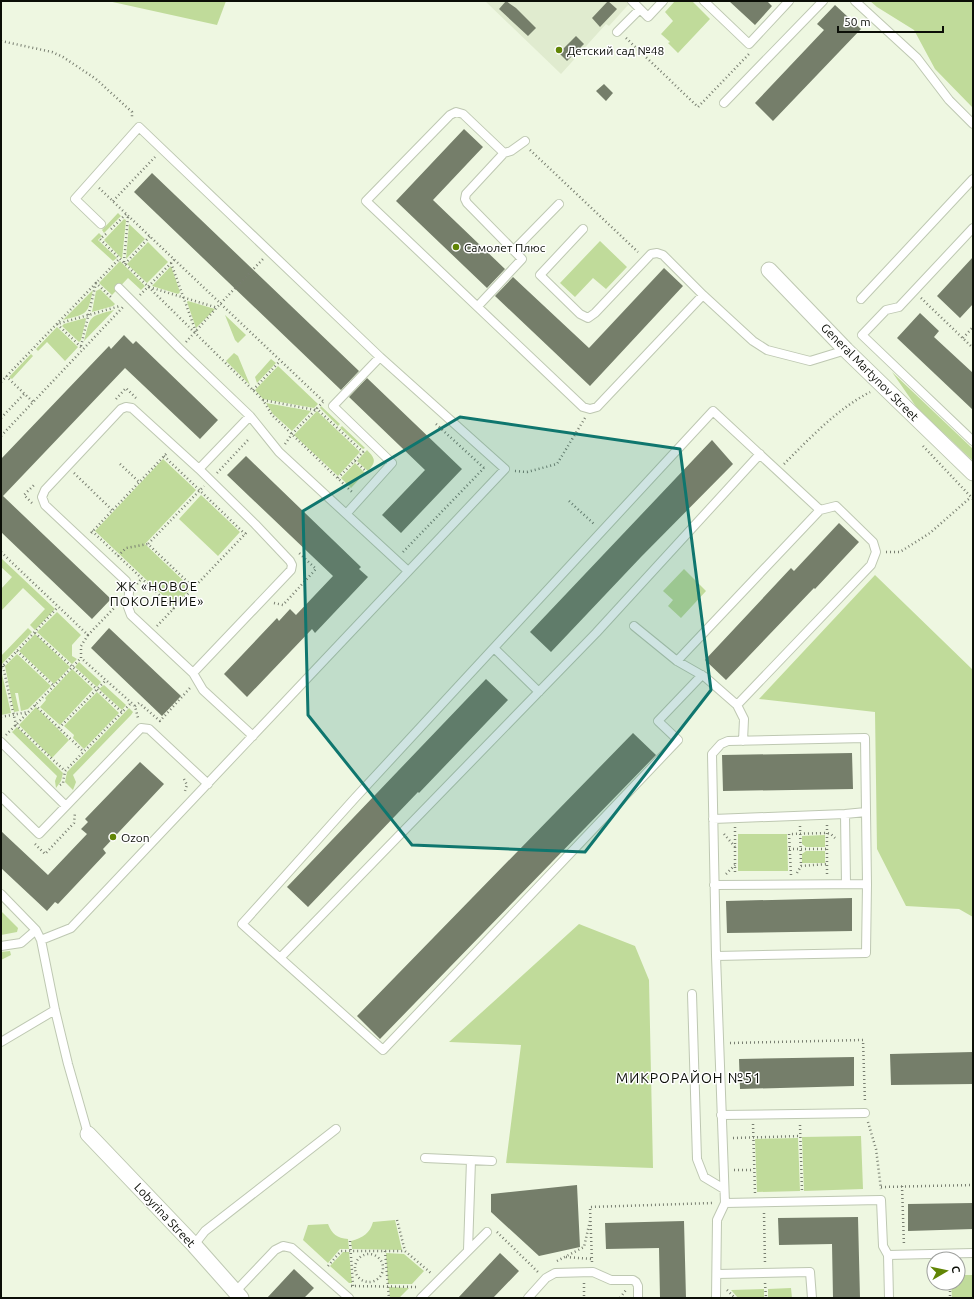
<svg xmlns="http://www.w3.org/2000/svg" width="974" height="1299" font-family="Ubuntu,sans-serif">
  <rect width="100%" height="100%" fill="#eef7e1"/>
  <path fill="#e0ebcf" d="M485,1h141l3,3 -20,22 -3,-2 -45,50z"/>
  <path fill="#c0db9a" d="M108,1h118l-9,24z
    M675,1h17l18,18 -32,34 -10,-10 2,-1 -9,-8 12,-13 -8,-9z
    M870,1h103v107l-38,-39 -21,-39 -37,-23z
    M118,213l3,3 -17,17 -2,-3z
    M124,219l2,1 -4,39 -18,-19z
    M129,224l16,15 -19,20z
    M99,233l3,3 -4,4 19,18 -4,3 -22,-20z
    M600,241l27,26 -21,22 -13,-11 -18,19 -15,-14z
    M148,242l20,20 -21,21 -20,-19z
    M120,261l25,25 -4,4 -13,-12 -16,17 -13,-12z
    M171,266l9,26 -2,2 -26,-8z
    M100,289l15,15 -2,2 -21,6 4,-21z
    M93,290c-6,25 -4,23 -30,30z
    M188,301l27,8 -19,19 -9,-26z
    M114,310l-30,31c7,-26 4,-24 30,-31z
    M225,315l21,20 -8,8 -3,-3z
    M85,318l1,1 -5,21 -2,2 -17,-16 2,-2z
    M57,327l21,20 -13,14 -18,-19 -9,9 -2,-2z
    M234,353l4,3 12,29 -24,-24z
    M31,354l2,2 -21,23 -3,-2z
    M271,359l5,4 -19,20 -2,-6z
    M278,366l40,38 -4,4 -51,-9 -8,-9z
    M892,372l81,77v12l-56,-53z
    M266,403l45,8 -19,20 -19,-17z
    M321,406l19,18 -2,2 -18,-18z
    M317,411l43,41 -22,24 -44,-41z
    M342,426l23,22 -2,1 -23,-21z
    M367,450c9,9 9,12 1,21l-11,-10z
    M163,459l33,31 -51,54 46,44 -17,18 -79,-75z
    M355,463l10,10 -14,15 -10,-10z
    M201,495l39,37 -22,24 -39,-37z
    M1,558l54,51 -20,21 -5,-5 15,-16 -22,-21 -22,23v-22l11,-12 -11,-10z
    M684,569l22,22 -25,27 -13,-12 5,-6 -10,-9z
    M875,575l98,95v247l-14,-8 -53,-3 -29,-57 -2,-137 -116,-13z
    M57,612l24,23 -9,10v11l5,3 -5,5 -35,-32z
    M28,628l4,4 -31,33v-9z
    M35,634l35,33 -16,17 -35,-33z
    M17,654l34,32 -23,23 -7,2 -3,-18h-3l4,18 -5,1 -9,-46z
    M79,662l22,20 -4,5 -22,-20z
    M72,669l21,20 -33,36 -20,-18 6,-7 -1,-2z
    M1,674h1l9,39 -10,2z
    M104,685l22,20 -4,5 -23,-21z
    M97,692l22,21 -35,36 -11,-11 1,-3 -10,-9z
    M36,707l33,33 -17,18 -33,-33z
    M129,708l4,4 -2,3 -58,60 3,7 -3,8 -8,-8 2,-10z
    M17,727l46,46 -2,8 -5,7 -1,-7 2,-5 -45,-44z
    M738,834h49l1,37h-50z
    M825,835v12h-19l-4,-3v-8z
    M806,851h19v12h-23v-9z
    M1,911l17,17 -1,4 -16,3z
    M579,924l56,22 14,34 4,188 -147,-5 15,-118 -72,-3z
    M10,951l1,4 -10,5v-8z
    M861,1136l2,53 -59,2 -2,-54z
    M798,1138l2,53 -43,1 -2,-53z
    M395,1220l7,30 -50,-1 -1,-8c12,-3 19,-8 22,-19z
    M328,1224c4,10 9,14 20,15l1,10h-9l-12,14 -25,-23 5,-15z
    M343,1252h6l3,31h-3l-19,-17z
    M386,1253l18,1 20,17 -12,13h-24z
    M958,1275h15v23h-21l-1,-15h7z
    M389,1287l20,1 -10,10h-9z
    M791,1288l1,10h-24v-9z
    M764,1289v9h-26l-7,-8z"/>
  <path fill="#757e6a" d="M506,1l10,7 20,20 -8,8 -29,-27z
    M608,1l9,8 -17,18 -8,-9z
    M729,1h38l5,5 -17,19z
    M835,5l26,24 -88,92 -18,-18 69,-73 -7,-6z
    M576,36l8,8 -17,17 -8,-8z
    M604,84l9,9 -7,8 -10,-10z
    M464,129l19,18 -50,53 72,69 -18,19 -91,-87z
    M152,173l207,198 -18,19 -207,-198z
    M973,257v47l-13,14 -23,-22z
    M664,268l19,18 -93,100 -95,-90 18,-19 76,71z
    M920,313l19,18 -5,6 39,36v37l-76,-72z
    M124,335l9,9 3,-3 82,79 -18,19 -75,-71 -122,128 108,103 -19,20 -91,-87v-73l108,-113 2,3z
    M367,378l95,91 -61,64 -19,-18 43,-45 -76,-73z
    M712,440l21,24 -92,93 -90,95 -21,-20z
    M246,456l115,111 -2,2 9,8 -53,56 -3,-4 -65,68 -23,-23 53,-56 2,3 11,-12 6,6 37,-39 -106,-101z
    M839,523l20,19 -44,47 -1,-1 -88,92 -21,-20 86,-92 3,3z
    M109,628l72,68 -19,20 -71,-68z
    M486,679l22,21 -89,93 -1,-1 -110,115 -21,-20z
    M633,733l23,22 -276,284 -23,-23z
    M852,753l1,36 -130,2 -1,-36z
    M140,762l24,22 -61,65 3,4 -48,51 -3,-2 -8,9 -46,-43v-37l47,44 39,-41 -6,-5 7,-7 -3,-3z
    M852,898v33l-125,2 -1,-32z
    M973,1052v32l-82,1 -1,-31z
    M854,1057v29l-114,3 -1,-30z
    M577,1185l3,62 -41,9 -48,-44v-18z
    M973,1203v26l-65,2v-27z
    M858,1217l2,81h-27l-1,-54 -53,1 -1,-27z
    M684,1221l2,77h-26l-1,-50 -53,1 -1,-26z
    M500,1253l19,18 -26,27h-35z
    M294,1269l20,19 -10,10h-37z"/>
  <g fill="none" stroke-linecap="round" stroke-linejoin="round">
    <g stroke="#bec8b2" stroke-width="10">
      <path id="service" d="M632,1l16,16 15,-16
        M704,1l45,43 40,-43
        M855,1l62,57 32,42 24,24
        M617,32l23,-23
        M724,103l99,-102
        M504,153l7,-2 14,-10
        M973,228l-74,79 -13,3 -24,25 111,106
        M583,229l-43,46 40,39 8,4 7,-5 56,-59 6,-1 6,2 40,40 50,46 14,9 43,11 36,-11
        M514,250l45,-46
        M119,288l61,61 70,67 29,36 129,119
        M861,299l112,-120
        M478,306l44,-47 -55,-56 -2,-4 1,-5 38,-41 -41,-39 -7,-2 -6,3 -84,86 217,206 7,2 7,-2 106,-112
        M199,469l-67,-61 -6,-1 -5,2 -76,81 -3,7 3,8 81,76 3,11 -1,15 3,8 62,58 10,17 50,46
        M347,513l45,-50 -59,-57 47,-49
        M634,626l43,35 28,16 32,28
        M494,648l45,44
        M677,661l143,-151 16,-4 37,36 3,10 -5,13 -134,140 7,14 -1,22
        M193,673l98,-103 1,-5 -2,-4 -35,-37 -56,-55 51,-53
        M702,675l-44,46 20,19 -295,310 -141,-126 113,-126 358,-387 107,99
        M1,742l65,64 75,-78 8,1 59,55
        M1,797l38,37 27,-28
        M845,814l1,70
        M713,819l132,-5 21,-2
        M714,885l153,-1
        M1,894l35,36 5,10 14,70 13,54 20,70
        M41,940l30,-12 434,-459 -125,-112 -241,-230 -64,72 26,25
        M1,946l20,-3 15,-13
        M716,956l150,-3 1,-69 -2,-146 -137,3 -7,3 -9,10 4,202 9,247 -8,17 -1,78
        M280,958l316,-325 164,-179
        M692,994l5,165 7,18 20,12
        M1,1042l54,-32
        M721,1115l144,-2
        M425,1158l67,3
        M725,1203l156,-3 2,46 5,9 1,43
        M194,1245l11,-14 131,-102
        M468,1250l3,-90
        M888,1255l85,-2
        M717,1274l93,-2 2,26
        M235,1292l40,-42 8,-4 9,2 57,50
        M421,1298l66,-66
        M528,1298l18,-20 9,-5 38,-1 18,8h22l3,2 2,4v12"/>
    </g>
    <g stroke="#bec8b2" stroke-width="17">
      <path id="minor" d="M769,270l77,80 127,123
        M88,1134l106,111 47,53"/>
    </g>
    <path stroke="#787e70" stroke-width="2.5" stroke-dasharray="1 3" stroke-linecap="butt" d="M626,38l72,69 51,-53
      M1,41l51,11 11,5 33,22 36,33v7
      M530,150l108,102
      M99,188l225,214
      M113,201l42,-44
      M111,229l15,-15
      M106,234l-6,5 163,161 9,15 80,77
      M124,262l4,-46
      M171,263l25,69
      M125,264l25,-28
      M149,287l69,21
      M140,295l35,-36
      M921,298l52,50
      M963,338l10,-11
      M186,342l34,-38 43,-45
      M81,346l15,-63 16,15
      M81,347l-24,-23 63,-18
      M6,376l27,26
      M1,382l119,-124
      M253,390l27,-29
      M116,399l10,-11 10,10
      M263,400l52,10
      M316,408l47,44
      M1,418l23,-24
      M436,424l48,44
      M1,436l122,-129
      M285,444l7,-10 31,-32
      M923,446l50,53
      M164,456l81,78
      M355,461l14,13
      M120,464l19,18
      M784,464c27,-27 52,-54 86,-72
      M515,471l12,1 30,-8 28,-46
      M74,473l38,37
      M217,473l31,-33
      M338,478l26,-27
      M569,501l25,23
      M32,503l-8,-8 11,-11
      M92,531l82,78
      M91,533l76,-80
      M1,552l87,83 29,-30
      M403,552l81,-84
      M886,552h14l30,-19 41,-36
      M118,556l8,-8 22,-4
      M137,584l5,-6
      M194,588l-46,-44 56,-58
      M274,603l9,2 33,-36 -17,-16
      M157,626l91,-95
      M35,633l87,79
      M88,635l-7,11v12l54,48 3,12
      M17,651l37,35
      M3,666l13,59 49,46
      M1,668l57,-61
      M35,705l49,47
      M135,706l4,-3 21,18 30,-33
      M1,717l27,-5
      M59,728l47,-48
      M6,735l75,-77
      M184,779l3,6 -2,6
      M60,785l3,-2 2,-12 66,-68
      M827,825v49
      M800,826l1,40
      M735,827v47
      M724,834l11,13
      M35,844l10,10 29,-31 1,-10
      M789,849h38
      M797,873l4,-7 26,-2
      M726,874l9,-9
      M791,875l-2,-41 38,-1 4,1 4,4
      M730,1043l133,-3 2,63
      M868,1122l8,27 5,40
      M753,1124l2,69
      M800,1125l2,67
      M733,1138l67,-2
      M734,1170h20
      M902,1186l2,60
      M881,1187l92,-2
      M764,1213l1,51
      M397,1220l8,31
      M497,1232l41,40
      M350,1241l3,45
      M385,1251l4,47
      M355 1268a14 14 0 1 1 28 0a14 14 0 1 1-28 0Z
      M566,1257l26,2
      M557,1261l27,-14 6,-26
      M592,1262l-2,-55 124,-4
      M328,1266l13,-15h64l27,23
      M584,1283v15
      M765,1283l1,15
      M950,1283v15
      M351,1286l67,1
      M727,1290l8,8
      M620,1298l6,-8"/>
    <use href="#service" stroke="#fff" stroke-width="8"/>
    <use href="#minor" stroke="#fff" stroke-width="15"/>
  </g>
  <path fill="#0f766e" fill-opacity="0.2" stroke="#0f766e" stroke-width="3" stroke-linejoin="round" d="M460,417l220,32 31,241 -126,162 -173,-7 -104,-130 -5,-204z"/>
  <g fill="#618505" stroke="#fff" stroke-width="1.5">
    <circle cx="559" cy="50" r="4"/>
    <circle cx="456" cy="247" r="4"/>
    <circle cx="113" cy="837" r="4"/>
  </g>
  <g text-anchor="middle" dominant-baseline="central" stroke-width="3" stroke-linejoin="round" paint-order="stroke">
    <g font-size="12" fill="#0b0e07" stroke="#fff" text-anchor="start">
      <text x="567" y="50">Детский сад №48</text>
      <text x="464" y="247">Самолет Плюс</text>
      <text x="121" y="837">Ozon</text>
    </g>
    <g font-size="12" fill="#0b0e07" stroke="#fff">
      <text transform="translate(870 372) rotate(45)">General Martynov Street</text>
      <text transform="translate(165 1215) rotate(47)">Lobyrina Street</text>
    </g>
    <g font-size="13" letter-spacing="1" fill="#0b0e07" stroke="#fff">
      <text x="157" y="586">ЖК «НОВОЕ<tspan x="157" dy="15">ПОКОЛЕНИЕ»</tspan></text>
    </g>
    <g font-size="14" letter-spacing="1" fill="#0b0e07" stroke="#fff">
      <text x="689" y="1078">МИКРОРАЙОН №51</text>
    </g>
  </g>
  <rect width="974" height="1299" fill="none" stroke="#0b0e07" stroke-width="4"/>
  <g transform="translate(946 1271) rotate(81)"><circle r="19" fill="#ffffff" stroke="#9d9f9c"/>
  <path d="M0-3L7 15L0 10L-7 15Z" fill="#618505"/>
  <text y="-6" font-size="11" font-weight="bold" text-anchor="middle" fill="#0b0e07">С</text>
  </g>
  <path d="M838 26v6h105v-6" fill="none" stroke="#0b0e07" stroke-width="2"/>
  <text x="844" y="26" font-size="12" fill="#0b0e07" stroke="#ffffff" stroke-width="3" paint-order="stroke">50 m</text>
</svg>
